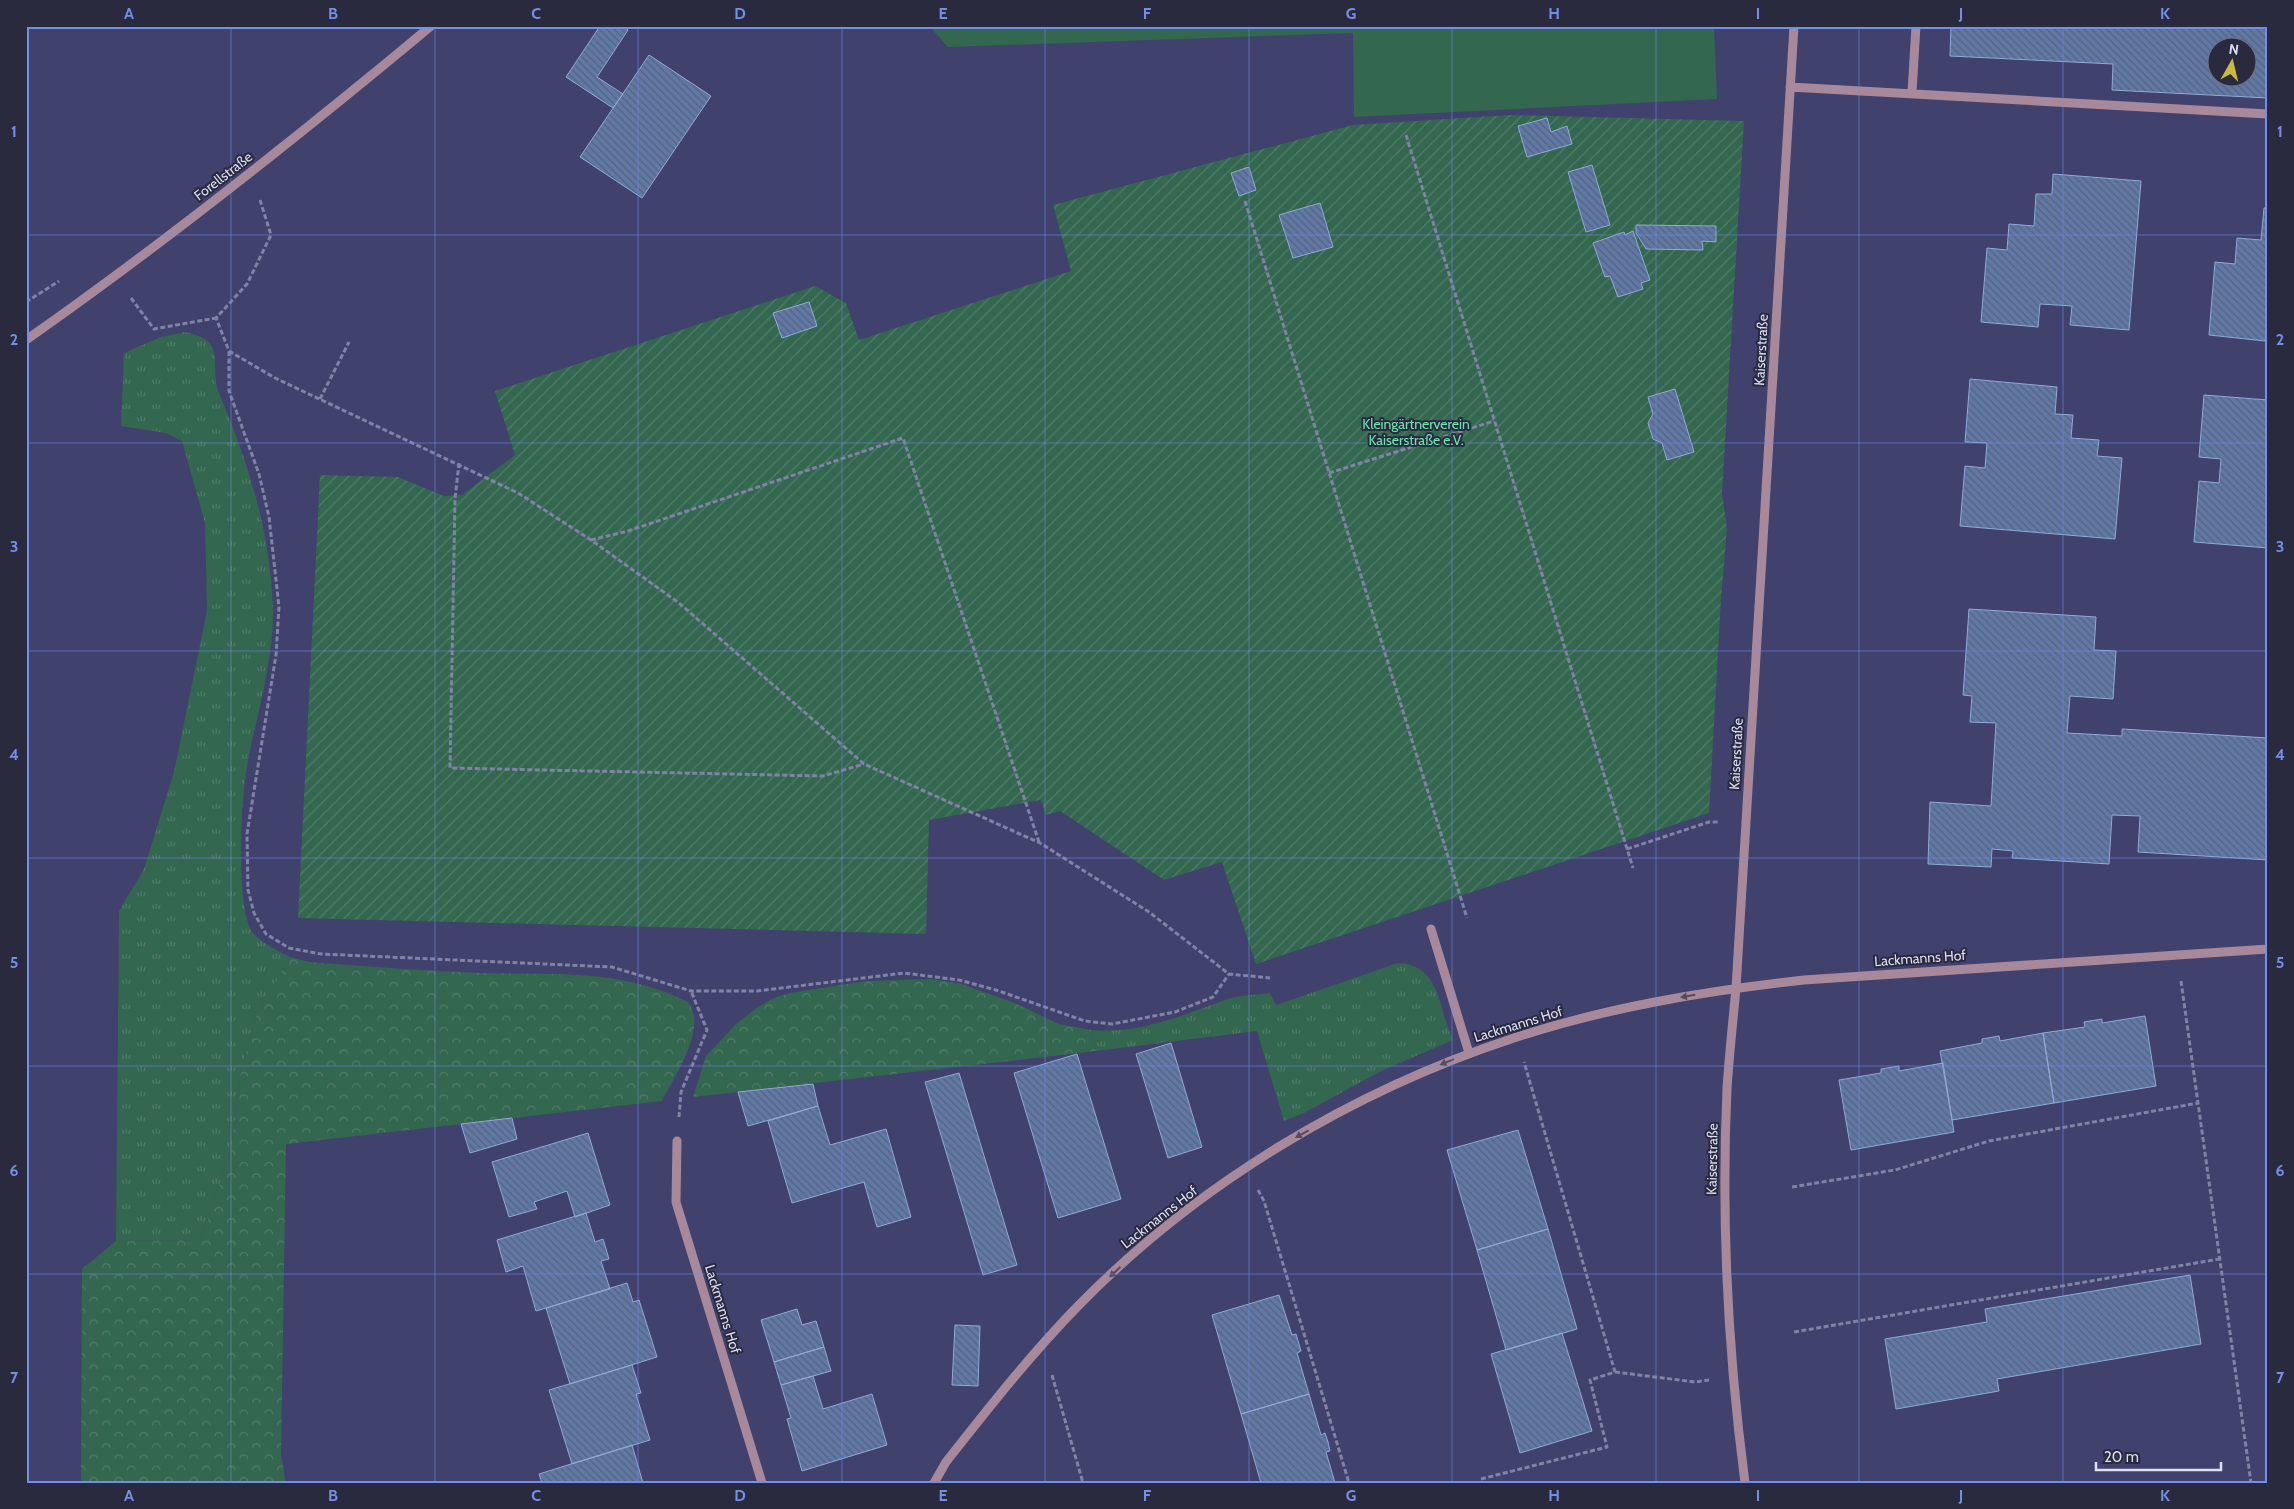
<svg xmlns="http://www.w3.org/2000/svg" width="2294" height="1509" font-family="Cabin,sans-serif">
  <defs>
    <pattern id="grass-tufts" width="24" height="20" patternUnits="userSpaceOnUse" patternTransform="scale(1.25)"><rect width="24" height="20" fill="#346750"/><path d="M3 7l-1-3M5 7V3M7 7l1-3M15 17l-1-3M17 17v-4M19 17l1-3" fill="none" stroke="#517c6a"/></pattern>
    <pattern id="forest-crowns" width="20" height="18" patternUnits="userSpaceOnUse" patternTransform="scale(1.25)"><rect width="20" height="18" fill="#346750"/><path d="M2 6a3 3 0 1 1 6 0M12 15a3 3 0 1 1 6 0" fill="none" stroke="#517c6a"/></pattern>
    <pattern id="garden-furrows" width="10" height="10" patternUnits="userSpaceOnUse" patternTransform="scale(1.25)"><rect width="10" height="10" fill="#346750"/><path d="M-1 1l2-2M0 10L10 0M9 11l2-2" fill="none" stroke="#517c6a"/></pattern>
    <pattern id="building-back-hatch" width="6" height="6" patternUnits="userSpaceOnUse" patternTransform="scale(1.25)"><rect width="6" height="6" fill="#6078a3"/><path d="M-1 5l2 2M0 0l6 6M5-1l2 2" fill="none" stroke="#546380"/></pattern>
  </defs>
  <rect width="100%" height="100%" fill="#40416c"/>
  <path fill="url(#grass-tufts)" d="M185,332c45,9 23,33 34,61 30,72 52,140 54,219 0,50 -15,99 -25,148 -6,34 -7,68 -7,102 1,20 1,44 8,64 6,15 28,24 41,31l-33,57 -16,56 -10,80 -30,90 -85,1 3,-330 25,-42 30,-97 33,-161 -2,-88 -23,-82 -16,-8 -45,-7 3,-73 37,-16z
    M1398,963c44,2 40,47 55,77l-74,32 -75,41 -20,8 -27,-90 -161,20 -5,-21c48,4 90,-14 134,-30 15,-5 30,-5 45,-7l6,12z"/>
  <path fill="url(#forest-crowns)" d="M290,957l19,5c57,4 114,9 171,11 72,2 141,-5 208,29 20,26 -13,73 -26,99l-376,43 -5,311 5,28h-205l1,-214 34,-28 85,-1 30,-90 10,-80 16,-56z
    M931,979l27,4 54,19 47,22 32,6 5,21 -403,46 13,-41 31,-33 21,-16 16,-9 16,-5 76,-12z"/>
  <path fill="url(#garden-furrows)" d="M1510,115l234,6 -22,372 5,35 -6,70 -12,215 -453,151 -34,-102 -58,18 -104,-69 -14,4 -5,-15 -112,20 -3,114 -628,-16 22,-443 78,2 46,19 18,-1 53,-40 -20,-64 320,-105 31,17 13,37 212,-69 -18,-66 300,-80z"/>
  <path fill="#346750" d="M929,26h785l3,73 -363,18 -1,-84 -405,14z"/>
  <path fill="url(#building-back-hatch)" stroke="#91aad8" fill-rule="evenodd" d="M600,26h23l5,4 -31,47 26,17 -10,14 -47,-31z
    M1951,26h317v72l-156,-8 1,-26 -163,-8zM2216,48h30v30h-30z
    M649,55l62,41 -69,102 -62,-41z
    M1547,118l4,14 16,-6 5,18 -45,13 -9,-31z
    M1592,165l18,60 -24,7 -18,-60z
    M1249,167l7,23 -17,6 -8,-23z
    M2053,174l88,7 -12,149 -59,-5 2,-19 -32,-2 -2,23 -57,-5 6,-74 20,2 2,-26 25,2 2,-32h16z
    M1320,203l13,44 -40,11 -14,-43z
    M2264,208h4v110l-3,23 -56,-6 6,-73 20,2 2,-26 24,2z
    M1636,225l80,1v16l-14,-1 1,9 -57,-1 -10,-16z
    M1633,231l17,49 -9,3 2,6 -25,8 -8,-21 -5,1 -12,-34 31,-11 1,3z
    M809,302l8,24 -35,12 -9,-25z
    M1970,379l87,8 -2,27 18,1 -2,23 28,2 -2,16 25,2 -7,81 -155,-13 5,-60 20,2 2,-25 -22,-1z
    M1675,389l19,63 -27,8 -5,-17 -9,-4 -5,-16 5,-9 -5,-17z
    M2204,395l64,5v148l-74,-6 5,-61 20,2 2,-24 -22,-2z
    M1969,609l127,8 -2,33 22,1 -3,48 -43,-3 -3,37 55,3v-7l146,9v122l-130,-8 2,-36 -28,-1 -3,49 -97,-6 1,-7 -21,-2 -1,18 -63,-3 2,-62 61,4 5,-83 -26,-1 2,-26 -9,-1z
    M2145,1016l11,70 -102,17 -11,-70 42,-6 -1,-5 18,-3v4z
    M2043,1033l11,70 -102,17 -12,-69 42,-8v-4l17,-3 1,5z
    M1171,1043l31,104 -34,11 -32,-104z
    M1077,1054l44,145 -63,19 -44,-145z
    M1943,1063l11,69 -103,18 -12,-70 42,-7v-4l18,-3v5z
    M959,1073l58,192 -34,10 -58,-193z
    M813,1084l5,22 -70,20 -10,-34z
    M818,1106l12,39 56,-16 25,88 -34,10 -13,-45 -72,21 -24,-82z
    M512,1118l5,21 -47,14 -9,-29z
    M1518,1130l30,99 -71,21 -30,-100z
    M588,1133l22,72 -35,12 -8,-26 -33,11 3,7 -28,8 -17,-55z
    M586,1213l9,29 8,-3 6,20 -8,2 9,28 -74,22 -13,-45 -17,6 -9,-32z
    M1548,1229l29,100 -71,21 -29,-100z
    M2190,1275l11,69 -204,35 2,12 -103,18 -11,-70 102,-17 -2,-13z
    M627,1283l6,19 6,-2 18,57 -87,27 -24,-76z
    M1279,1295l13,40 4,-1 5,17 -4,2 12,41 -68,20 -29,-99z
    M797,1309l5,16 14,-4 8,26 -50,15 -13,-42z
    M955,1325l25,1 -2,60 -26,-1z
    M1562,1333l30,98 -72,22 -29,-99z
    M824,1347l7,24 -50,14 -7,-23z
    M632,1365l9,28 -5,1 14,46 -78,24 -23,-74z
    M813,1376l10,33 49,-15 15,51 -85,26 -15,-52 4,-1 -10,-33z
    M1309,1394l12,41 4,-2 3,9 2,9 -4,1 9,31h-74l-20,-69z
    M632,1445l11,38h-101l-3,-9z"/>
  <g fill="none" stroke-linecap="round" stroke-linejoin="round">
    <path stroke="#8082a6" stroke-width="3" stroke-dasharray="5 2.5" stroke-linecap="butt" d="M1406,135l227,733
      M260,200l11,35 -24,49 -31,34 13,33 46,27 243,115 73,47 88,63 185,161 176,79 109,69 80,62 41,4
      M1245,201l222,717
      M131,298l23,31 62,-11
      M26,302l33,-21
      M229,351v40l30,83 10,43 10,90 -3,48 -29,179 1,56 6,23 12,21 23,14 32,6 291,13 79,24h66l147,-18 55,7 37,10 89,31 27,3 63,-12 38,-15 16,-23
      M320,399l29,-57
      M459,463l-4,36 -5,269 373,8 41,-12
      M1329,473l165,-52
      M591,540l37,-9 275,-93 136,404
      M1627,849l82,-27h11
      M2181,981l70,502
      M679,1117l2,-25 26,-62 -16,-39
      M1792,1187l103,-17 94,-29 209,-38
      M1258,1190l6,11 85,282
      M1794,1332l425,-73
      M1615,1372l80,10 14,-2
      M1052,1375l31,108
      M1481,1479l126,-32 -17,-67 25,-8 -91,-310"/>
    <path stroke="#a8899b" stroke-width="9" d="M1790,87l478,27
      M1912,92l4,-66
      M26,340c140,-98 274,-205 405,-314
      M1431,929l38,124
      M677,1141l-1,61 86,281
      M934,1483l12,-21c42,-53 84,-107 132,-156 119,-122 274,-215 436,-268 94,-31 192,-47 290,-58l464,-31
      M1745,1483c-17,-130 -24,-263 -18,-394 2,-33 6,-68 9,-101l58,-962"/>
  </g>
  <defs><path id="oneway-solid" d="M-6-.8H1V-3.2L6.5 0L1 3.2V.8H-6Z" transform="scale(1.25)"/></defs>
  <g fill="#554b5f">
    <use href="#oneway-solid" transform="translate(1688 996) rotate(170)"/>
    <use href="#oneway-solid" transform="translate(1447 1062) rotate(158)"/>
    <use href="#oneway-solid" transform="translate(1302 1134) rotate(151)"/>
    <use href="#oneway-solid" transform="translate(1115 1272) rotate(137)"/>
  </g>
  <path fill="none" stroke="#738fe7" stroke-width="1" stroke-opacity="0.55" d="M231,26v1457M435,26v1457M638,26v1457M842,26v1457M1045,26v1457M1249,26v1457M1452,26v1457M1656,26v1457M1859,26v1457M2063,26v1457M26,235h2242M26,443h2242M26,651h2242M26,858h2242M26,1066h2242M26,1274h2242"/>
  <g text-anchor="middle" dominant-baseline="central" stroke-width="4" stroke-linejoin="round" paint-order="stroke">
    <g font-size="14" fill="#dddff9" stroke="#292a3e">
      <text transform="translate(223 176) rotate(-38)">Forellstraße</text>
      <text transform="translate(1761 350) rotate(-87)">Kaiserstraße</text>
      <text transform="translate(1736 754) rotate(-87)">Kaiserstraße</text>
      <text transform="translate(1920 958) rotate(-4)">Lackmanns Hof</text>
      <text transform="translate(1518 1024) rotate(-17)">Lackmanns Hof</text>
      <text transform="translate(1712 1159) rotate(-89)">Kaiserstraße</text>
      <text transform="translate(1159 1217) rotate(-38)">Lackmanns Hof</text>
      <text transform="translate(723 1309) rotate(73)">Lackmanns Hof</text>
    </g>
    <g font-size="14" fill="#6ee5b0" stroke="#292a3e">
      <text x="1416" y="424">Kleingärtnerverein<tspan x="1416" dy="16">Kaiserstraße e.V.</tspan></text>
    </g>
  </g>
  <rect width="2294" height="1509" fill="none" stroke="#292a3e" stroke-width="55"/>
  <g transform="translate(2232 62) rotate(8)"><circle r="24" fill="#292a3e" stroke="#717289"/>
  <path d="M0-4L9 19L0 12L-9 19Z" fill="#c9ba3a"/>
  <text y="-8" font-size="14" font-weight="bold" text-anchor="middle" fill="#dddff9">N</text>
  </g>
  <path d="M2096 1462v8h125v-8" fill="none" stroke="#dddff9" stroke-width="2.5"/>
  <text x="2104" y="1462" font-size="15" fill="#dddff9" stroke="#292a3e" stroke-width="4" paint-order="stroke">20 m</text>
  <rect x="28" y="28" width="2238" height="1454" fill="none" stroke="#738fe7" stroke-width="2"/>
  <g font-size="16" text-anchor="middle" font-weight="bold" fill="#738fe7">
    <text x="129" y="19">A</text>
    <text x="333" y="19">B</text>
    <text x="536" y="19">C</text>
    <text x="740" y="19">D</text>
    <text x="943" y="19">E</text>
    <text x="1147" y="19">F</text>
    <text x="1351" y="19">G</text>
    <text x="1554" y="19">H</text>
    <text x="1758" y="19">I</text>
    <text x="1961" y="19">J</text>
    <text x="2165" y="19">K</text>
    <text x="14" y="137">1</text>
    <text x="2280" y="137">1</text>
    <text x="14" y="345">2</text>
    <text x="2280" y="345">2</text>
    <text x="14" y="552">3</text>
    <text x="2280" y="552">3</text>
    <text x="14" y="760">4</text>
    <text x="2280" y="760">4</text>
    <text x="14" y="968">5</text>
    <text x="2280" y="968">5</text>
    <text x="14" y="1176">6</text>
    <text x="2280" y="1176">6</text>
    <text x="14" y="1383">7</text>
    <text x="2280" y="1383">7</text>
    <text x="129" y="1501">A</text>
    <text x="333" y="1501">B</text>
    <text x="536" y="1501">C</text>
    <text x="740" y="1501">D</text>
    <text x="943" y="1501">E</text>
    <text x="1147" y="1501">F</text>
    <text x="1351" y="1501">G</text>
    <text x="1554" y="1501">H</text>
    <text x="1758" y="1501">I</text>
    <text x="1961" y="1501">J</text>
    <text x="2165" y="1501">K</text>
  </g>
</svg>
